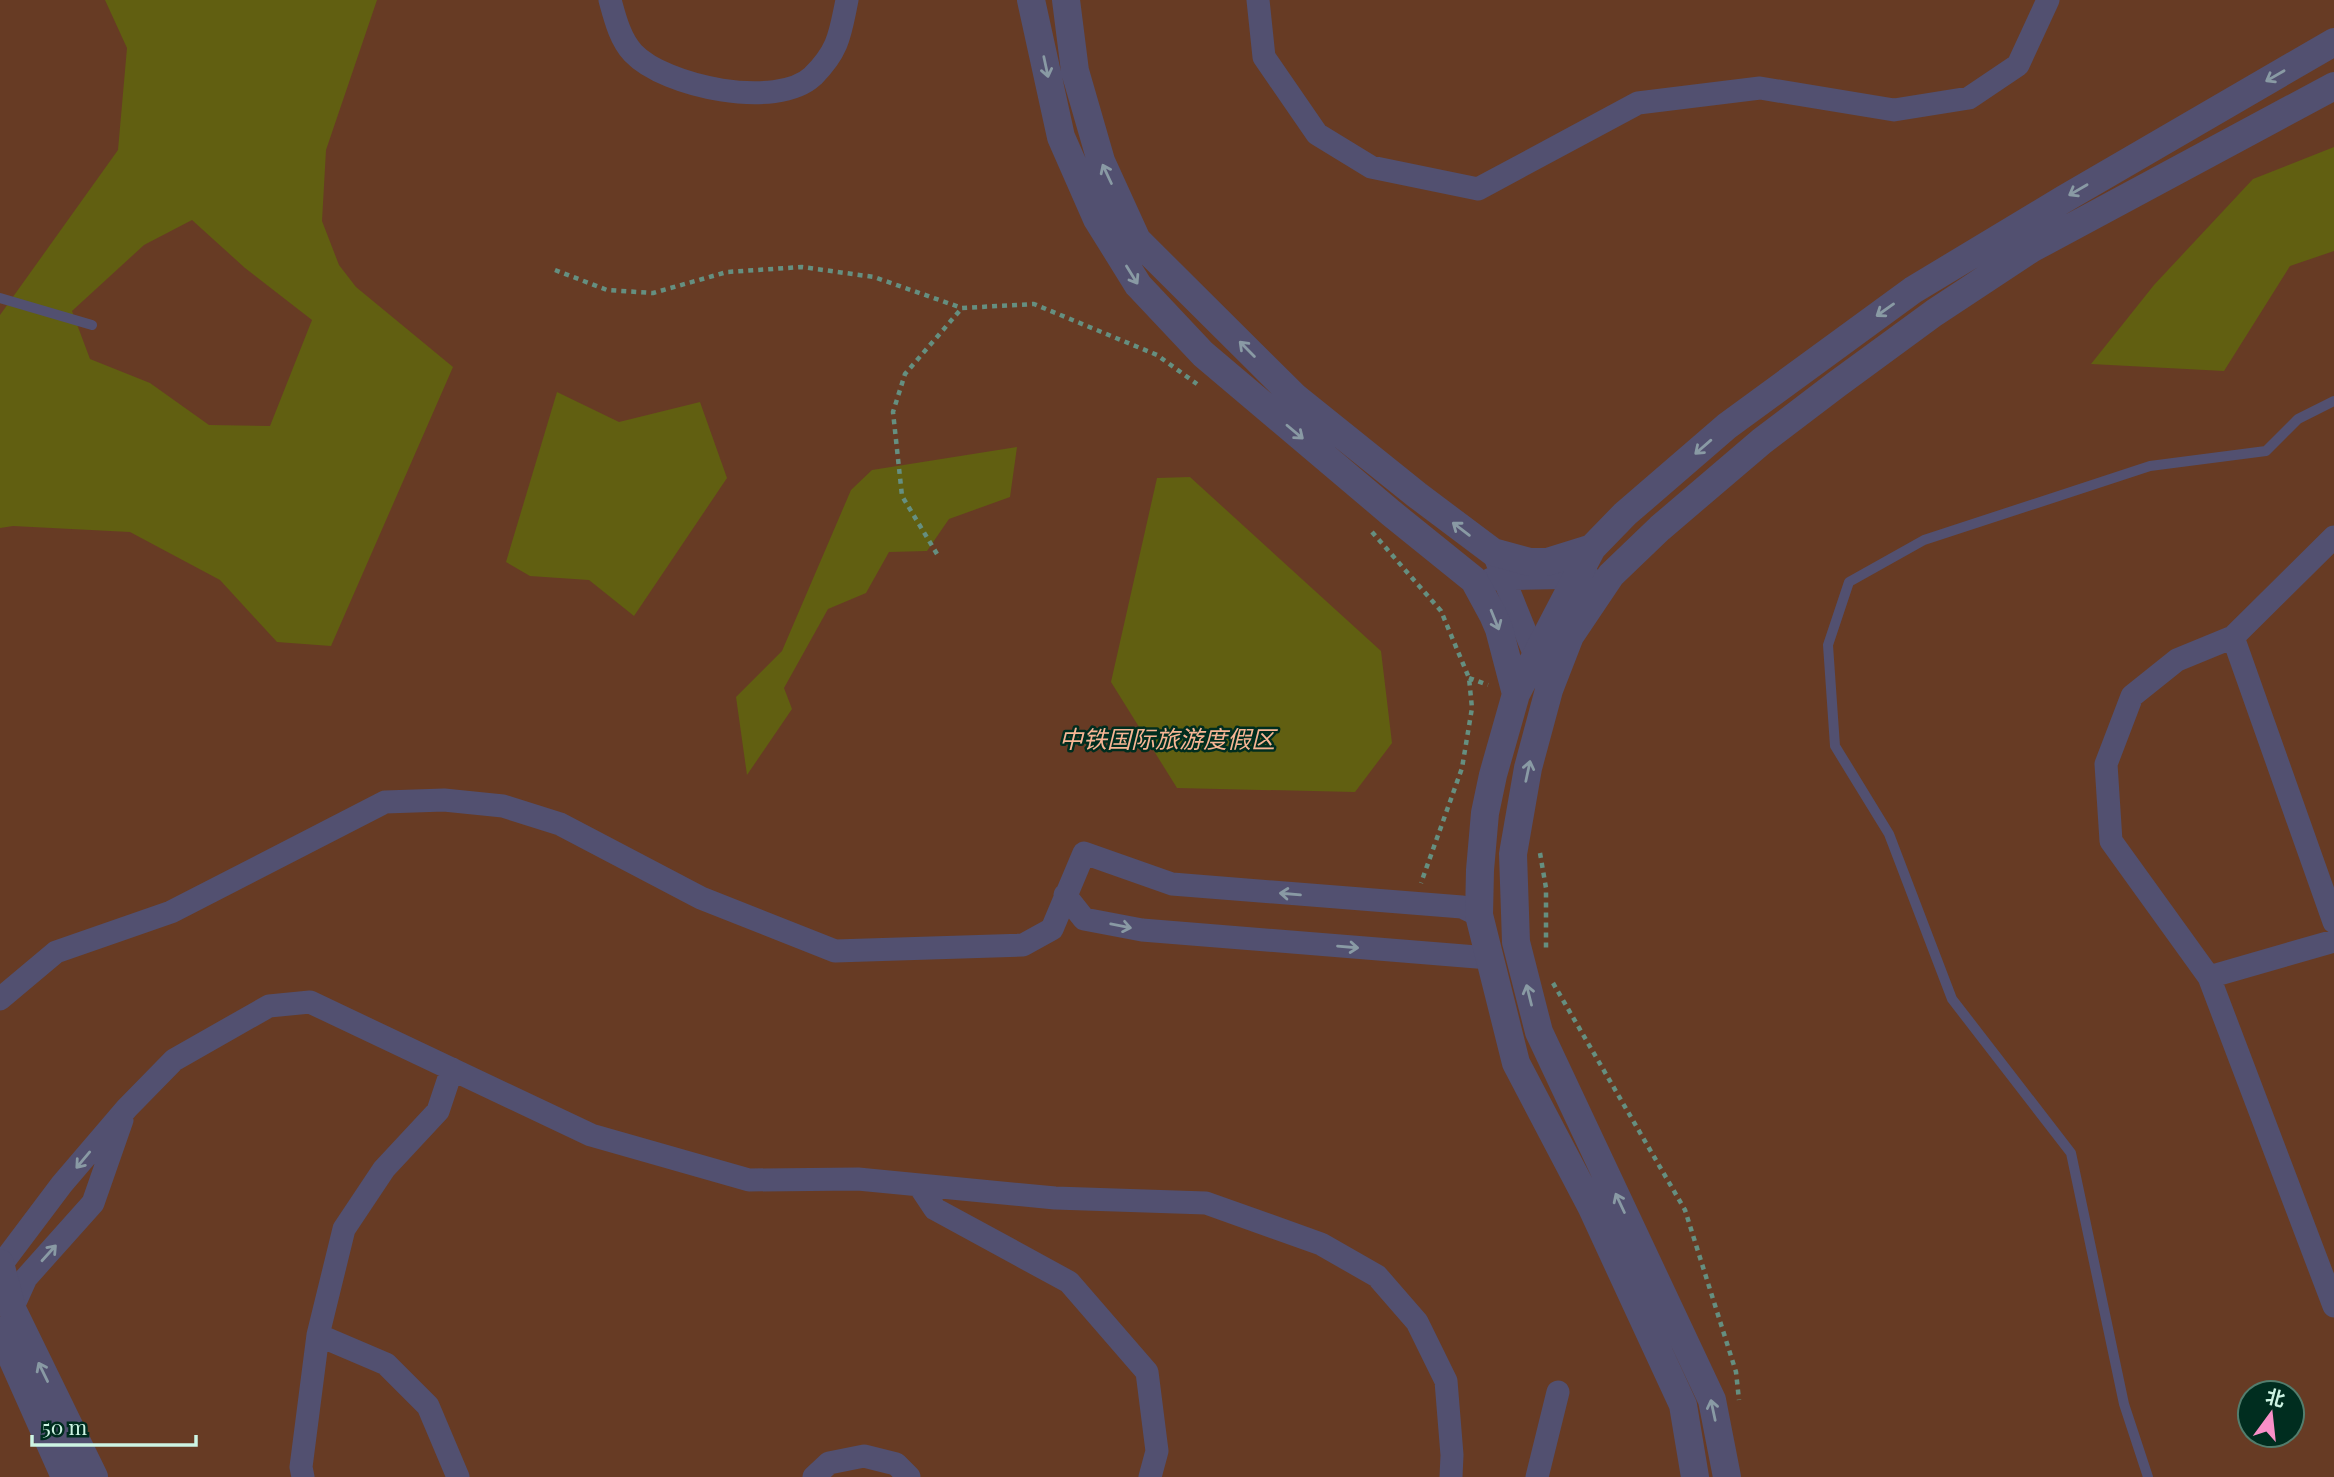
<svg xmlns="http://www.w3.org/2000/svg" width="2334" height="1477" font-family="'Playfair Display','Noto Sans SC',serif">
  <rect width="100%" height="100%" fill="#002d1f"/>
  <path fill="#673b24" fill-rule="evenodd" d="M0,0h2334v1477h-2334zM2250,1393h42v42h-42z"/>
  <path fill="#615f11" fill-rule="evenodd" d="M105,0h272l-51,150 -4,71 17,44 17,22 97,80 -122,279 -54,-4 -57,-62 -90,-48 -117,-6 -13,2v-213l118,-165 9,-102zM192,220l53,48 67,52 -42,106 -61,-1 -59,-42 -60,-24 -18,-48 72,-66z
    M2334,147v104l-44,15 -66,105 -133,-7 63,-79 99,-106z
    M557,392l62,30 81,-20 27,76 -93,138 -45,-36 -59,-4 -24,-14z
    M1017,447l-7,50 -61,22 -22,32 -38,1 -23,41 -38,16 -44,79 8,21 -45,66 -11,-78 46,-46 69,-161 21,-20z
    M1190,477l191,174 11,92 -37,49 -178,-4 -66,-106 46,-204z"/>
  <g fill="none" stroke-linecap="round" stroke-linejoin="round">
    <path stroke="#658f80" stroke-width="4.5" stroke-dasharray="5 5" stroke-linecap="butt" d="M555,270l52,20 46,3 74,-21 75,-5 72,10 88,31 72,-4 123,51 40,29
      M1372,532l69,79 28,67 3,30 -10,60 -41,115
      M937,554l-35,-58 -9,-84 12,-38 57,-66
      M1469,678l19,7
      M1540,853l6,35v64
      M1553,983l132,227 51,162 3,28"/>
    <path stroke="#525070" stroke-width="10" d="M0,298l92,27
      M2148,1477l-24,-73 -53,-251 -119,-154 -63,-165 -54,-88 -7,-101 21,-63 75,-42 226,-74 116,-15 32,-32 36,-18"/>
    <path stroke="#525070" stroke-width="23" d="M610,0c5,18 10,39 23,53 32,34 144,57 180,23 26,-26 27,-42 34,-76
      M1258,0l6,57 53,77 54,33 107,22 160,-86 122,-15 134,22 75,-12 49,-33 30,-65
      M2334,537l-101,100 101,285
      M1493,552l47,116
      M1491,579l98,-2
      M2233,637l-56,23 -45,36 -26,68 5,77 98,136 125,329
      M1065,895l19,24 58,11 347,28
      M2209,977l125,-36
      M0,999l56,-47 115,-40 214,-110 59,-2 59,6 57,18 141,74 134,53 188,-6 29,-16 32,-76 88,31 290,23 17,8
      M919,1185l16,24 134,73 78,90 10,79 -7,26
      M1,1265l61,-81 65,-76 47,-48 95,-54 41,-4 281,133 158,45 109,-1 197,19 151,5 115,41 56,32 40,46 29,59 6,74 -1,22
      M12,1309l14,-31 67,-75 29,-83
      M318,1335l68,29 42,42 30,71
      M303,1477l-2,-10 17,-132 26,-106 40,-60 54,-58 14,-42
      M814,1477l15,-14 35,-7 32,8 13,13
      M1537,1477l21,-85"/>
    <path stroke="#525070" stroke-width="28" d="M1031,0l30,137 36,82 41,66 65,69 188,159 83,67 19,35 6,14 17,65
      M1066,0l9,71 26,90 36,79 158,157 122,98 76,57 37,10h17l45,-14
      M0,1263l12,46 82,168
      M0,1331l65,146
      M1695,1477l-12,-72 -92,-199 -75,-143 -37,-148 1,-45 5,-57 8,-38 23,-81 76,-146 33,-34 102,-88 186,-136 151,-91 270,-157
      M1727,1477l-15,-77 -173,-368 -23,-90 -3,-88 15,-86 21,-78 21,-54 41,-61 49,-47 102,-87 75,-57 97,-71 97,-64 303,-163"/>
  </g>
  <defs><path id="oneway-shaft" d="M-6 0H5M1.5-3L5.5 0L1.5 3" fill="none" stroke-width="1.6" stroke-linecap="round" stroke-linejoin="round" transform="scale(1.75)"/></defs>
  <g stroke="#899aa4">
    <use href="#oneway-shaft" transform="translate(1046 67) rotate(78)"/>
    <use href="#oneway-shaft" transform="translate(2275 76) rotate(150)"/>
    <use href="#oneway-shaft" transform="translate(1107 174) rotate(-115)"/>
    <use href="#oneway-shaft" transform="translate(2078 190) rotate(150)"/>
    <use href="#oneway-shaft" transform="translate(1132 275) rotate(58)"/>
    <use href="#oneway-shaft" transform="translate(1885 310) rotate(145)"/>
    <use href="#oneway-shaft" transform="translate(1247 349) rotate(-135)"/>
    <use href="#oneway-shaft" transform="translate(1295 432) rotate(40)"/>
    <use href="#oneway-shaft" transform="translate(1703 447) rotate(139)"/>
    <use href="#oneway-shaft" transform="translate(1461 529) rotate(-143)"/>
    <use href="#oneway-shaft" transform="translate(1495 620) rotate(68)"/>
    <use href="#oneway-shaft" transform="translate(1528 771) rotate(-78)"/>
    <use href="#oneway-shaft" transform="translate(1290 894) rotate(-175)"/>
    <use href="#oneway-shaft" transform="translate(1121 926) rotate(11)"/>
    <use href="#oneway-shaft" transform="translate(1348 947) rotate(5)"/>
    <use href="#oneway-shaft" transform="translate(1529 995) rotate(-104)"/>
    <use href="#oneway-shaft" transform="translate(83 1160) rotate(130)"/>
    <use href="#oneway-shaft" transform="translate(1620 1203) rotate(-115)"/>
    <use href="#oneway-shaft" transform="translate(49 1253) rotate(-48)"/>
    <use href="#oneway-shaft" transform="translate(43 1372) rotate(-116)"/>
    <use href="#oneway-shaft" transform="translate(1713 1410) rotate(-102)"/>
  </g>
  <g text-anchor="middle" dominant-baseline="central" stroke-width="5" stroke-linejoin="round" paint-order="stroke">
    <g font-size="24" font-style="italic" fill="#f7b695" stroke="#002d1f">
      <text x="1167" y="738">中铁国际旅游度假区</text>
    </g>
  </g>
  <g transform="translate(2271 1414) rotate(15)"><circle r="33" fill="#002d1f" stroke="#527d6d" stroke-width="2"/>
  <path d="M0-5L12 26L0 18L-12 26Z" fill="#f98fc8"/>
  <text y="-10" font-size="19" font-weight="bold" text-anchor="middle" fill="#cdf4e3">北</text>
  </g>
  <path d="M32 1435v10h164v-10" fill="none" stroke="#cdf4e3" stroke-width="3.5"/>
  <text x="42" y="1435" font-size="21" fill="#cdf4e3" stroke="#002d1f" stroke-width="5" paint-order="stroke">50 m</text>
</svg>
